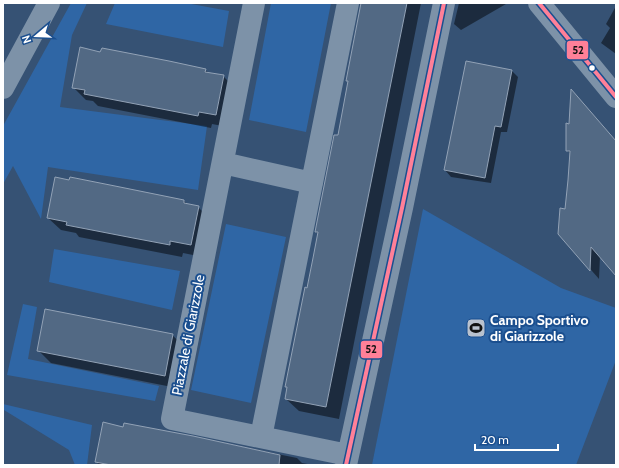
<svg xmlns="http://www.w3.org/2000/svg" width="619" height="468" font-family="Cabin,sans-serif">
  <rect width="100%" height="100%" fill="#365274"/>
  <path fill="#2f66a5" d="M71,3h16l-15,32 -12,72 147,19 -9,64 -150,-23 -7,52 -28,-53 -10,18v-58z
    M115,3h71l43,8 -6,36 -117,-23z
    M271,3h60l-25,129 -57,-12z
    M423,209l138,79 55,20v52l-40,105h-204z
    M226,224l60,13 -35,166 -60,-13z
    M54,249l126,22 -8,39 -123,-28z
    M23,304l14,3 -9,52 131,27 -4,15 -148,-26z
    M3,404l89,21 -5,40h-12l-6,-15 -65,-40z"/>
  <path fill="#0007" d="M362,3h59l-82,416 -40,-8 -13,-12 2,-11 -2,-1 22,-98 11,-55 -3,-2 23,-96z
    M459,3h46l1,1 -45,26 -7,-6z
    M616,6v48l-15,-11 9,-15 -4,-4z
    M101,53l104,17 4,3 14,3 13,13 -8,38 -16,-3 -1,4 -113,-22 -5,-5 -7,-1 -13,-13z
    M467,62l45,9 6,6 -11,55h-6l-10,51 -40,-6 -6,-7z
    M572,91l44,50v134l-16,-19 -1,23 -40,-46 7,-23 5,-56 -4,-4z
    M184,201l4,4 10,2 13,13 -8,37 -20,-4 -1,4 -103,-20 -3,-4 -15,-3 -13,-12z
    M172,335l13,12 -8,41 -126,-25 -13,-13z
    M123,428l70,9 104,21 5,5 11,2h-213l-4,-3z"/>
  <path fill="#526984" stroke="#92a2b6" d="M361,3h46l-81,404 -41,-8 2,-12h-2l20,-100 2,1 6,-30 5,-26h-3l19,-97h4l10,-54h-2z
    M80,47l20,5 2,-4 67,13 37,8 -1,3 19,3 -8,40 -17,-3 -1,4 -114,-22 1,-4 -13,-2z
    M466,61l46,9 -11,57 -6,-1 -10,52 -41,-8z
    M571,89l45,52v135l-25,-29 -1,24 -32,-37 2,-26 5,1 3,-29 2,-29h-4v-28l3,1z
    M55,177l14,3 1,-3 45,9 69,14v3l15,3 -8,39 -21,-4v4l-37,-7 -67,-13 1,-3 -20,-4z
    M45,309l128,25 -8,42 -128,-25z
    M103,422l20,5 1,-4 69,13 87,19 -1,10h-168l-16,-3z"/>
  <g fill="none" stroke-linecap="round" stroke-linejoin="round">
    <path stroke="#7d92a8" stroke-width="22" d="M254,3l-82,416 176,36
      M539,3l77,94
      M223,163l89,20
      M261,437l87,-434
      M346,465l56,-257 42,-205"/>
    <path stroke="#7d92a8" stroke-width="22" d="M3,88l46,-85"/>
    <g stroke="#1b4f8f" stroke-width="7">
      <path id="bus-1" d="M539,3l77,94
        M346,465l56,-257 42,-205"/>
    </g>
    <use href="#bus-1" stroke="#ff8098" stroke-width="4"/>
  </g>
  <defs>
    <g id="stadium-square" transform="scale(1)"><rect x="-9" y="-9" width="18" height="18" rx="4" fill="#b9c2ce" stroke="#1b4f8f"/><path d="M0-5a6.5 5 0 1 0 0 10a6.5 5 0 1 0 0-10ZM-3.5-1.8h7v3.6h-7Z" fill="#111"/></g>
  </defs>
  <g fill-rule="evenodd">
    <use href="#stadium-square" x="476" y="328"/>
  </g>
  <circle fill="#fff" stroke="#1b4f8f" stroke-width="1.5" cx="592" cy="68" r="3.5"/>
  <g text-anchor="middle" dominant-baseline="central" stroke-width="4" stroke-linejoin="round" paint-order="stroke">
    <g font-size="14" font-weight="bold" fill="#fff" stroke="#1b4f8f" text-anchor="start">
      <text x="490" y="320">Campo Sportivo<tspan x="490" dy="16">di Giarizzole</tspan></text>
    </g>
    <g font-size="14" fill="#fff" stroke="#1b4f8f">
      <text transform="translate(188 335) rotate(-79)">Piazzale di Giarizzole</text>
    </g>
  </g>
  <g stroke="#1b4f8f" stroke-width="1.5">
    <rect x="566" y="40" width="23" height="20" rx="4" fill="#ff8098"/>
    <rect x="360" y="340" width="23" height="19" rx="4" fill="#ff8098"/>
  </g>
  <g font-size="11" text-anchor="middle" font-weight="bold" fill="#111">
    <text x="578" y="54">52</text>
    <text x="371" y="353">52</text>
  </g>
  <rect width="619" height="468" fill="none" stroke="#ffffff" stroke-width="8"/>
  <g transform="translate(36 36) rotate(251)" stroke="#1b4f8f" stroke-width="3" paint-order="stroke">
  <path d="M0-3L7 15L0 10L-7 15Z" fill="#ffffff"/>
  <text y="-6" font-size="11" font-weight="bold" text-anchor="middle" fill="#ffffff">N</text>
  </g>
  <path d="M475 444v6h83v-6" fill="none" stroke="#ffffff" stroke-width="2"/>
  <text x="481" y="444" font-size="12" fill="#ffffff" stroke="#1b4f8f" stroke-width="3" paint-order="stroke">20 m</text>
</svg>
